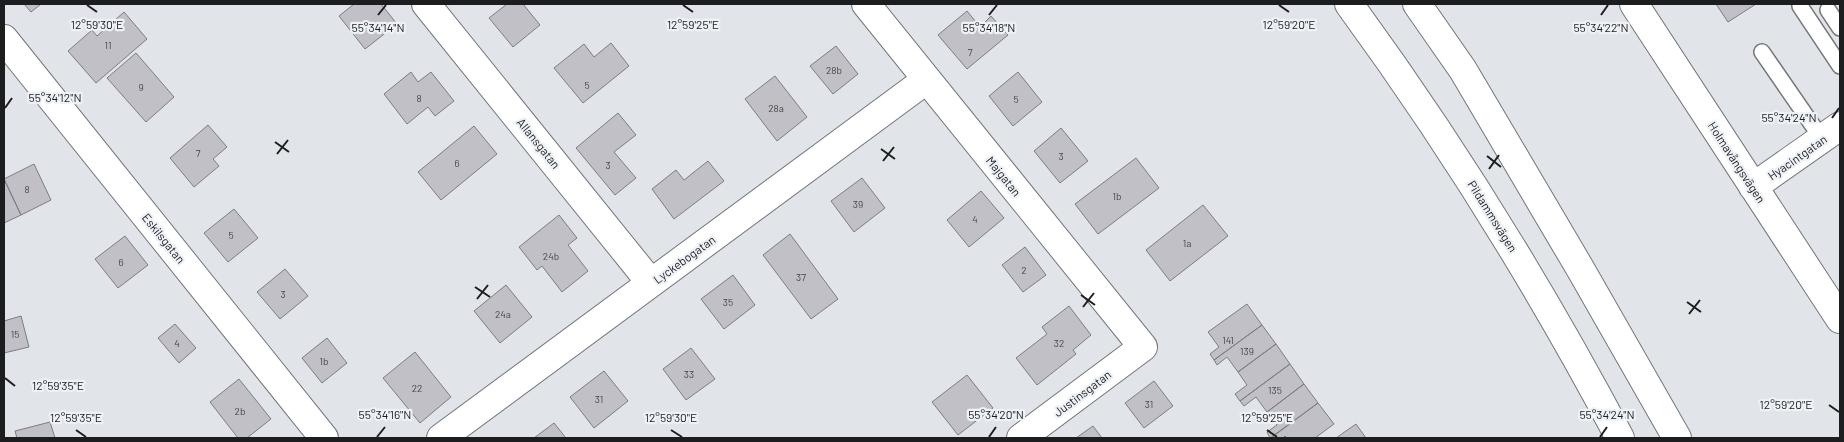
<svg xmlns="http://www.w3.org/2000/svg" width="1844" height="442" font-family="Barlow,sans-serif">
  <rect width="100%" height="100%" fill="#e1e5ea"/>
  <path fill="#c0c0c6" stroke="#7c7c81" d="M24,4h17l-10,8z
    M354,4h27l16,20 -32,25 -26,-33z
    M507,4h16l17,21 -27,22 -24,-29z
    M1716,4h40l-28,18z
    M967,11l13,16 11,-11 17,19 -41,34 -29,-34z
    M124,12l23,27 -51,44 -28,-32 24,-21 5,6z
    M611,43l18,23 -46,37 -29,-35 30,-24 10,13z
    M836,46l22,28 -25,20 -23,-28z
    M136,53l38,44 -28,25 -39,-44z
    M411,72l7,10 13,-10 23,29 -19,15 -7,-9 -21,17 -23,-30z
    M1018,72l24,30 -29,24 -24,-30z
    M775,76l32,41 -30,24 -32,-42z
    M618,113l18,22 -22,17 22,26 -21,17 -39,-47z
    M208,125l19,22 -14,12 6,7 -25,21 -24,-29z
    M474,126l23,28 -56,46 -23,-28z
    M1061,128l27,33 -28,22 -26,-32z
    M1136,158l23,30 -61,46 -23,-30z
    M708,161l16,20 -50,38 -22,-30 24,-19 8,10z
    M34,164l17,36 -30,15 -17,-36z
    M862,178l23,30 -31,24 -23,-31z
    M4,179l17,36 -17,8z
    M981,191l23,27 -35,29 -22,-27z
    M1203,205l25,31 -58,45 -24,-31z
    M234,209l24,29 -30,24 -24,-29z
    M559,215l18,23 -9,7 20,26 -26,21 -20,-26 -5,4 -18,-23z
    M790,234l48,65 -27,20 -48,-64z
    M125,236l23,29 -30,23 -23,-29z
    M1025,247l21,28 -23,17 -21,-27z
    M285,269l23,27 -28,23 -23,-27z
    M733,275l22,30 -31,24 -23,-30z
    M506,285l26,32 -32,26 -26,-32z
    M1247,304l15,21 -48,35 -4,-6 9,-7 -11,-15z
    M1069,306l22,29 -18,15 3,4 -39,31 -21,-27 31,-24 -5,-7z
    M21,316l8,31 -25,6v-32z
    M175,324l21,24 -17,15 -21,-25z
    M1262,325l14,19 -38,28 -11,-15 -10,8 -3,-5z
    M327,338l20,25 -25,20 -20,-25z
    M1276,344l14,20 -50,37 -5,-7 12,-9 -9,-13z
    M691,348l24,31 -29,21 -23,-31z
    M415,352l36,45 -31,26 -37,-45z
    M1290,364l14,20 -37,28 -11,-15 -12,9 -4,-5z
    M604,371l24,30 -34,27 -24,-31z
    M967,375l26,33 -35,27 -26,-33z
    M239,379l32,40 -24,19h-9l-28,-36z
    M1154,381l19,25 -29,22 -19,-25z
    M1304,384l14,19 -48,35 -3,-6 10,-7 -10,-13z
    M1318,403l16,21 -19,14h-28l-2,-2 -2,2h-12z
    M50,422l5,16h-38l-2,-7z
    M554,423l12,15h-32z
    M1356,424l10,14h-30z
    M1093,426l9,12h-26z"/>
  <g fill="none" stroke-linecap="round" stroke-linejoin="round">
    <g stroke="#73767a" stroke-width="18">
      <path id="lane" d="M1800,6l40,60
        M1828,10l12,18
        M1762,52l60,87"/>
    </g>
    <g stroke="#73767a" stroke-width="30">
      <path id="street" d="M426,4l225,279
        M866,4l277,343 -122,91
        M1634,4l206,315
        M4,39l320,399
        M1753,187l87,-61
        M441,438l485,-358"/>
    </g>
    <g stroke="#73767a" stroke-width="30">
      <path id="secondary" d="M1349,4c101,138 191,283 271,434
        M1417,4l46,66 118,200 96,168"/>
    </g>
    <use href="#lane" stroke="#fff" stroke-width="15"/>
    <use href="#street" stroke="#fff" stroke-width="28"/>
    <use href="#secondary" stroke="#fff" stroke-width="28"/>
  </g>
  <path fill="none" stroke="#1c1d1f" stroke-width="2" d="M87,5l10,7M683,5l10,7M1279,5l10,7M378,15l8,-10M989,15l8,-10M1601,15l7,-10M5,108l7,-10M1832,118l7,-10M275,142l14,10M881,149l14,10M277,154l11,-14M1487,156l14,11M883,161l11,-14M1489,169l10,-14M475,287l15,10M1081,295l14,10M477,299l11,-14M1687,302l14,10M1083,307l11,-14M1689,314l11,-14M5,378l10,8M1829,405l10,7M76,430l10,7M671,430l11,7M1267,430l10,7M377,437l8,-10M989,437l7,-10M1600,437l7,-10"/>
  <g text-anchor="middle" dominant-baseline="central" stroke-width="4.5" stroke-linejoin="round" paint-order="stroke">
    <g font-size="10" fill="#454649">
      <text x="108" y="45">11</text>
      <text x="970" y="52">7</text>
      <text x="834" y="70">28b</text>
      <text x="587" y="85">5</text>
      <text x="141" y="87">9</text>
      <text x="419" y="98">8</text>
      <text x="1016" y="99">5</text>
      <text x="776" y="108">28a</text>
      <text x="198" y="153">7</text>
      <text x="1061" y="156">3</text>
      <text x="457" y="163">6</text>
      <text x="608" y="165">3</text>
      <text x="27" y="189">8</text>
      <text x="1117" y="196">1b</text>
      <text x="858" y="204">39</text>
      <text x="975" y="219">4</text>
      <text x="231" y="235">5</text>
      <text x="1187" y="243">1a</text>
      <text x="551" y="256">24b</text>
      <text x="121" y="262">6</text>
      <text x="1024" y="270">2</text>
      <text x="801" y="277">37</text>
      <text x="283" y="294">3</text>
      <text x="728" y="302">35</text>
      <text x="503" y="314">24a</text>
      <text x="15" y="334">15</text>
      <text x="1228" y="340">141</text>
      <text x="177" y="343">4</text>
      <text x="1059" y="343">32</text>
      <text x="1247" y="351">139</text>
      <text x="324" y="361">1b</text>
      <text x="689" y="374">33</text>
      <text x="417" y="388">22</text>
      <text x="1275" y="390">135</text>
      <text x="599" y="399">31</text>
      <text x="1149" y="404">31</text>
      <text x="240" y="411">2b</text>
    </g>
    <g font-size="12" fill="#1c1d1f" stroke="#eef2f7">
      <text transform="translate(539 143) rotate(51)">Allansgatan</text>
      <text transform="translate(1797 157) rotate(-35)">Hyacintgatan</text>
      <text transform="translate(1737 162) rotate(57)">Holmavångsvägen</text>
      <text transform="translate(1004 176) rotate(51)">Majgatan</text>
      <text transform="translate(1493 216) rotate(58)">Pildammsvägen</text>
      <text transform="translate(164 238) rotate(51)">Eskilsgatan</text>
      <text transform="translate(684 259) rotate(-36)">Lyckebogatan</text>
      <text transform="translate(1082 393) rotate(-37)">Justinsgatan</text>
    </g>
  </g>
  <g font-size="12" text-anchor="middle" fill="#1c1d1f" stroke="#eef2f7" stroke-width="4.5" stroke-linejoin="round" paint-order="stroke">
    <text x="97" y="29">12°59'30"E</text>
    <text x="693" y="29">12°59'25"E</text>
    <text x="1289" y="29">12°59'20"E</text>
    <text x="378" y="32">55°34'14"N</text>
    <text x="989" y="32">55°34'18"N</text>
    <text x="1601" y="32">55°34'22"N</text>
    <text x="55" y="102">55°34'12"N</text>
    <text x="1789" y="122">55°34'24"N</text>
    <text x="58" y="390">12°59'35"E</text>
    <text x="1786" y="409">12°59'20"E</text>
    <text x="385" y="419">55°34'16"N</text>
    <text x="996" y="419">55°34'20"N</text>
    <text x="1607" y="419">55°34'24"N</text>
    <text x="76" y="422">12°59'35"E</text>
    <text x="671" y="422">12°59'30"E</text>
    <text x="1267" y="422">12°59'25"E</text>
  </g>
  <rect width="1844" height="442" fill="none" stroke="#1c1d1f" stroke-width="10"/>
</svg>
